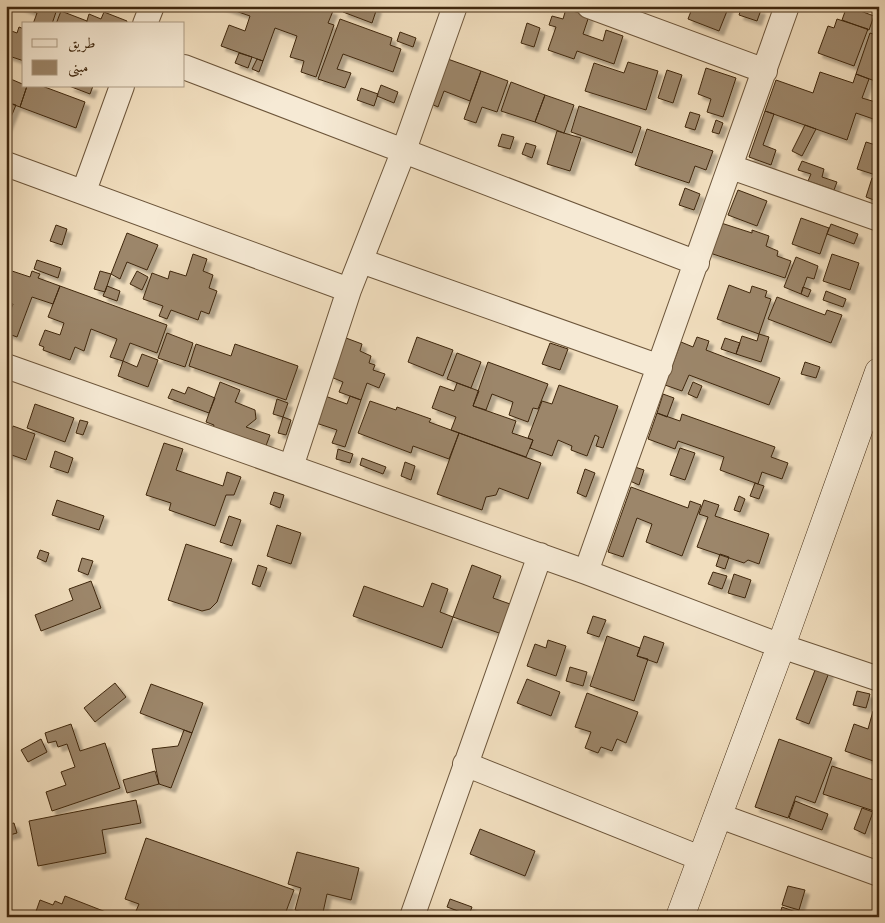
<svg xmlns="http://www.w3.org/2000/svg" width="885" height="923" font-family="'IM FELL Great Primer',Amiri,serif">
  <defs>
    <filter id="shadow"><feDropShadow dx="4.5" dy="4.5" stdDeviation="1" flood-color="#0004"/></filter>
  </defs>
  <rect width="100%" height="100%" fill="#f1debe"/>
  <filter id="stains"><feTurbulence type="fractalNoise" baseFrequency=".004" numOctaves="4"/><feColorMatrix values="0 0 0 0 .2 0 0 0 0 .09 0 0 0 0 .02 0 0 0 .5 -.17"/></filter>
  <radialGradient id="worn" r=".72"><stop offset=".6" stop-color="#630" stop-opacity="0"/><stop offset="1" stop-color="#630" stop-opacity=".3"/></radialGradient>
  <path fill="#9c866a" stroke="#3f270e" filter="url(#shadow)" d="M18,6h40l-6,18h-19l4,-11z
    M221,6h99l13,5 -5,12 6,2 -18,52 -15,-5 3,-11 -14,-4 7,-21 -22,-8 -12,33 -42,-15 8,-21 16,6 5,-15z
    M345,6h27l5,2 -5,15 -29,-11z
    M693,6h36l-10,25 -31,-12z
    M742,6l19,4 -4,11 -18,-6z
    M847,6l27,10 -5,14 -27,-10z
    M566,9l23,7 -6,18 20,7 3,-11 17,6 -9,28 -37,-13 -3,8 -26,-9 8,-23 -7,-2 3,-9 11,3z
    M61,11l26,10 -1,3h-30z
    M104,12l23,9 -1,3h-40l3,-10 12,5z
    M340,19l52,19 -2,7 11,4 -8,23 -50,-18 -6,15 14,4 -6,15 -27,-9z
    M837,19l31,10 -14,37 -36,-13 10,-27 6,2z
    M527,23l13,5 -6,19 -13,-4z
    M19,27l5,2v32l-18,-6v-26l11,4z
    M400,32l16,6 -3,9 -16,-6z
    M870,33l9,3v42l-3,-1 -1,4 -19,-7z
    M239,53l13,4 -4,11 -13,-5z
    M445,58l36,13 -11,30 -26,-10 -6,16 -9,-4z
    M257,59l6,2 -4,11 -7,-3z
    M628,62l30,9 -12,39 -61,-19 9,-28 30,10z
    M706,68l30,10 -13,39 -16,-5 4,-13 -13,-5z
    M667,70l15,5 -9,28 -15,-5z
    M481,71l27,10 -11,31 -15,-5 -6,16 -12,-4z
    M820,72l33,11 3,-9 13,5 -7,19 17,5v18l-23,-8 -9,27 -82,-29 11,-31 37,13z
    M6,77l21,9 -7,21 -14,-5z
    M511,82l34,13 -10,27 -34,-11z
    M381,85l17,7 -4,11 -17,-7z
    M27,86h15l43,16 -9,26 -56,-21z
    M69,86h24l-3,8z
    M361,88l17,6 -4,12 -17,-6z
    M545,95l29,10 -10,28 -29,-11z
    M6,102l10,3 -10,24z
    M579,106l62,21 -9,26 -61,-21z
    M765,111l9,3 -11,31 13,5 -5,15 -22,-8z
    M690,112l10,3 -5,15 -10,-3z
    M716,120l7,3 -4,11 -7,-2z
    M805,125l11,4 -14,27 -10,-5z
    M647,129l66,22 -7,19 -11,-4 -6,17 -54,-18z
    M557,131l24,7 -11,33 -23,-7z
    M502,134l12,3 -4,12 -12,-3z
    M866,142l13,4v30l-22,-7z
    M526,143l10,3 -4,12 -10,-4z
    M802,161l22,8 -2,8 15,5 -3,8 -26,-9 3,-7 -13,-4z
    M872,178l7,2v22l-13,-5z
    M685,188l15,6 -6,16 -15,-5z
    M738,190l29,11 -10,25 -29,-11z
    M801,218l28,10 -9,26 -28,-10z
    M718,222l34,11v-3l17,6 -3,10 12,5 -1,5 14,5 -6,17 -78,-26z
    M831,224l27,10 -4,10 -27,-10z
    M56,225l11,4 -5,16 -12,-4z
    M127,233l31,12 -11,25 -20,-8 -7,17 -9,-5z
    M193,254l14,5 -4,12 10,4 -4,13 8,3 -8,23 -8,-3 -3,9 -27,-10 -4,9 -8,-3 4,-10 -20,-7 9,-26 16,6 2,-8 16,5z
    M832,254l27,9 -9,27 -27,-9z
    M796,257l22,9 -4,13 -7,-2 -6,17 -17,-7z
    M37,260l24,8 -3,10 -24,-9z
    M6,269l24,8 2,-6 8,3 -2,4 22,8 -7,18 -21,-7 -15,40 -11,-4v-11l7,-18 -7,-2z
    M100,271l11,3 -6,18 -11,-3z
    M137,271l11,6 -6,13 -12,-6z
    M729,285l21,8 2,-7 15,5 -2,6 6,2 -12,35 -42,-15z
    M60,286l107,39 -10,28 -27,-10 -7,18 -13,-4 7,-18 -26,-10 -7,22 -9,-4 -5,13 -27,-10 1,-3 -5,-2 6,-15 15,5 4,-12 -16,-6z
    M107,286l13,5 -3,10 -14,-5z
    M803,287l8,3 -3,7 -7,-3z
    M826,291l20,8 -3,8 -20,-7z
    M777,297l48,18 2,-5 15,5 -11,28 -63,-24z
    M167,333l26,10 -8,24 -27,-9z
    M759,334l10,3 -8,25 -25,-8 6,-18 15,5z
    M417,337l36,13 -10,26 -35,-14z
    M697,337l12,4 -3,9 74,28 -11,27 -80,-30 -7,16 -17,-6 16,-43 12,5z
    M346,338l16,6 -2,7 11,5 -2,7 6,2 -2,5 12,4 -6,14 -12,-5 -6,17 -22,-8 4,-10 -12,-5z
    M725,338l15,5 -4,11 -15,-5z
    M550,343l18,6 -8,21 -18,-6z
    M196,344l35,12 4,-12 63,22 -12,34 -97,-34z
    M457,353l24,9 -10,26 -24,-9z
    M142,354l16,6 -10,27 -30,-11 5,-15 14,6z
    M488,362l60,22 -10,25 -5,-1 -5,14 -19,-7 4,-13 -21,-8 -6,16 -13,-4z
    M805,362l15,5 -4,11 -15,-4z
    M220,382l20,8 -5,12 20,8 1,9 -10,8 24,8 -6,16 -52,-20 2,-6 -8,-3z
    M693,382l9,4 -5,12 -9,-4z
    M457,383l22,8 -6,15 43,15 -4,12 21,7 -7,17 -75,-27 5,-13 -24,-9 8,-22 14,5z
    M559,385l59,21 -15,42 -7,-2 3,-9 -4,-2 -8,21 -16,-6 1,-4 -14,-6 -6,16 -22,-8 3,-8 -5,-2 14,-37 10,3z
    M188,387l27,11 -6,15 -41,-15 4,-9 13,5z
    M663,394l11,4 -7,19 -10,-4z
    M325,396l22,8 3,-8 11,4 -16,47 -13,-4 5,-13 -21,-7z
    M277,399l11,4 -5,14 -10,-3z
    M370,401l26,9 1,-3 34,12 -2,3 30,11 -10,26 -36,-13 -2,7 -53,-20z
    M35,404l39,14 -9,24 -38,-14z
    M657,413l23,8 2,-7 93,33 -4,10 17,6 -6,16 -20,-7 -4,12 -38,-14 4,-13 -46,-16 -3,8 -27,-10z
    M283,417l8,3 -5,15 -8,-2z
    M80,420l8,2 -5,13 -7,-2z
    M13,426l22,8 -9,26 -20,-7v-8z
    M459,433l82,30 -13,36 -29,-11 -3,7 -10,2 -4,13 -45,-16z
    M164,443l19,6 -7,21 47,16 4,-14 14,5 -7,18h-8l-11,31 -46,-16 2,-7 -25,-8z
    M680,448l15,5 -10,27 -15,-5z
    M338,449l15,5 -3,9 -14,-4z
    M55,451l18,7 -5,15 -18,-6z
    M362,458l24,9 -3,7 -23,-9z
    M405,462l10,4 -4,14 -10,-4z
    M635,467l9,3 -5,15 -9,-4z
    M585,469l10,4 -9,24 -9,-4z
    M755,483l9,3 -5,13 -9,-3z
    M631,487l57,21 2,-7 11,4 -19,51 -36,-14 6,-18 -15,-6 -14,39 -15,-5z
    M274,492l10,3 -4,13 -10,-4z
    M739,496l6,3 -5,13 -6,-2z
    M57,500l47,16 -5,14 -47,-15z
    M704,500l15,5 -4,11 54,18 -10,30 -11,-4 -4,3 -47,-16 11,-30 -9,-3z
    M229,516l12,4 -9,26 -12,-4z
    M277,525l24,8 -10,31 -24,-8z
    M186,544l46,15 -15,43 -7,7 -8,2 -34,-11z
    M40,550l9,3 -3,9 -9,-4z
    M720,554l9,3 -4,12 -9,-3z
    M82,558l11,3 -5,14 -10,-4z
    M258,565l9,3 -7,19 -8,-3z
    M472,565l29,11 -8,22 20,7 -11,29 -49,-17z
    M713,572l14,4 -5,13 -14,-5z
    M734,574l17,6 -6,18 -17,-5z
    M91,581l10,27 -60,23 -6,-16 38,-15 -4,-11z
    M432,583l16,6 -8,23 13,5 -11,31 -89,-32 11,-30 59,21z
    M593,616l13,4 -7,17 -12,-4z
    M607,636l33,12 -3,8 11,3 -14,42 -44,-15z
    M644,636l20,7 -7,20 -20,-7z
    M548,640l18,6 -10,30 -29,-10 8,-22 11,4z
    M817,665l13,5 -21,54 -13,-5z
    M570,667l17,5 -4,14 -17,-5z
    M527,679l33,13 -9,24 -34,-13z
    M115,683l11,14 -31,25 -11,-14z
    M151,684l52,19 -11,30 -52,-20z
    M857,691l13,3 -4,14 -13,-3z
    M587,693l51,19 -12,31 -9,-4 -5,12 -11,-4 -3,6 -13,-5 6,-16 -16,-5z
    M873,711l6,2v50l-34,-12 9,-27 14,5z
    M71,724l9,27 25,-8 15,45 -68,23 -6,-19 20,-7 -5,-13 14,-5 -8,-23 -9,3 -2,-6 -8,2 -3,-10z
    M184,730l8,3 -21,55 -12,-4 -7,-35 26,-3z
    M41,739l6,13 -19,10 -7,-12z
    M779,739l53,19 -17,45 -19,-7 -8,22 -33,-11z
    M832,766l47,16v15l-5,14 -51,-17z
    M155,771l4,13 -32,9 -4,-13z
    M136,800l5,23 -39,7 4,23 -68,13 -9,-45z
    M795,801l33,13 -6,16 -33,-12z
    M862,808l11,4 -8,22 -11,-5z
    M14,823l3,10 -11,3v-11z
    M480,829l55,22 -10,25 -55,-22z
    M879,832v15l-6,-3z
    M146,838l148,52 -10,27h-133l-15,-6 3,-7 -14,-5z
    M297,852l62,16 -8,32 -24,-6 -5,23 -27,-7 6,-22 -13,-4z
    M788,886l17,4 -6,20 -17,-5z
    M65,896l46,18 -1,3h-76l6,-17 13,5 2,-4 7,3z
    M450,899l22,8 -3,8 -22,-8z
    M782,907l22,8 -1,2h-24z"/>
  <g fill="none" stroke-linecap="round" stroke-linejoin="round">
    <g stroke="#6c553a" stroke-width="26">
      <path id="street" d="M589,6l176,65
        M145,24l7,-18
        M184,67l513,196
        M6,164l343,126
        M731,167l148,52
        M84,191l38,-105
        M361,261l299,106
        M6,366l580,206 195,74 98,33
        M291,467l58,-177 55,-140 51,-144
        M586,572l201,-566
        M465,764l235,94
        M717,815l162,59
        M412,917l128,-362"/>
    </g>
    <g stroke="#3f270e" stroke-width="29">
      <path id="secondary" d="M680,917l101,-271 98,-274"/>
    </g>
    <use href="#street" stroke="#f6ead5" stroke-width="24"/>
    <use href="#secondary" stroke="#f6ead5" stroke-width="28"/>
  </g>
  <rect width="885" height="923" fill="none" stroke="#f1debe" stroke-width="25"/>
  <rect x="8" y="8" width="870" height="908" fill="none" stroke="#3f270e" stroke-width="2.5"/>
  <rect x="12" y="12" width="860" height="898" fill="none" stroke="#3f270e"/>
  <rect x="22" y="22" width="162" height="65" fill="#f6ead5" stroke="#ad9c85"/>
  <rect x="32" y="39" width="25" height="8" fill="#f6ead5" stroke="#ad9c85"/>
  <text x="68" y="48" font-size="15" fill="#3f270e">طريق</text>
  <rect x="32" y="60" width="25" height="15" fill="#9c866a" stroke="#ad9c85"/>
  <text x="68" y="72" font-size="15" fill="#3f270e">مبنى</text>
  <rect width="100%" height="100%" filter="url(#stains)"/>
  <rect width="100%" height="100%" fill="url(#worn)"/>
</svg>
